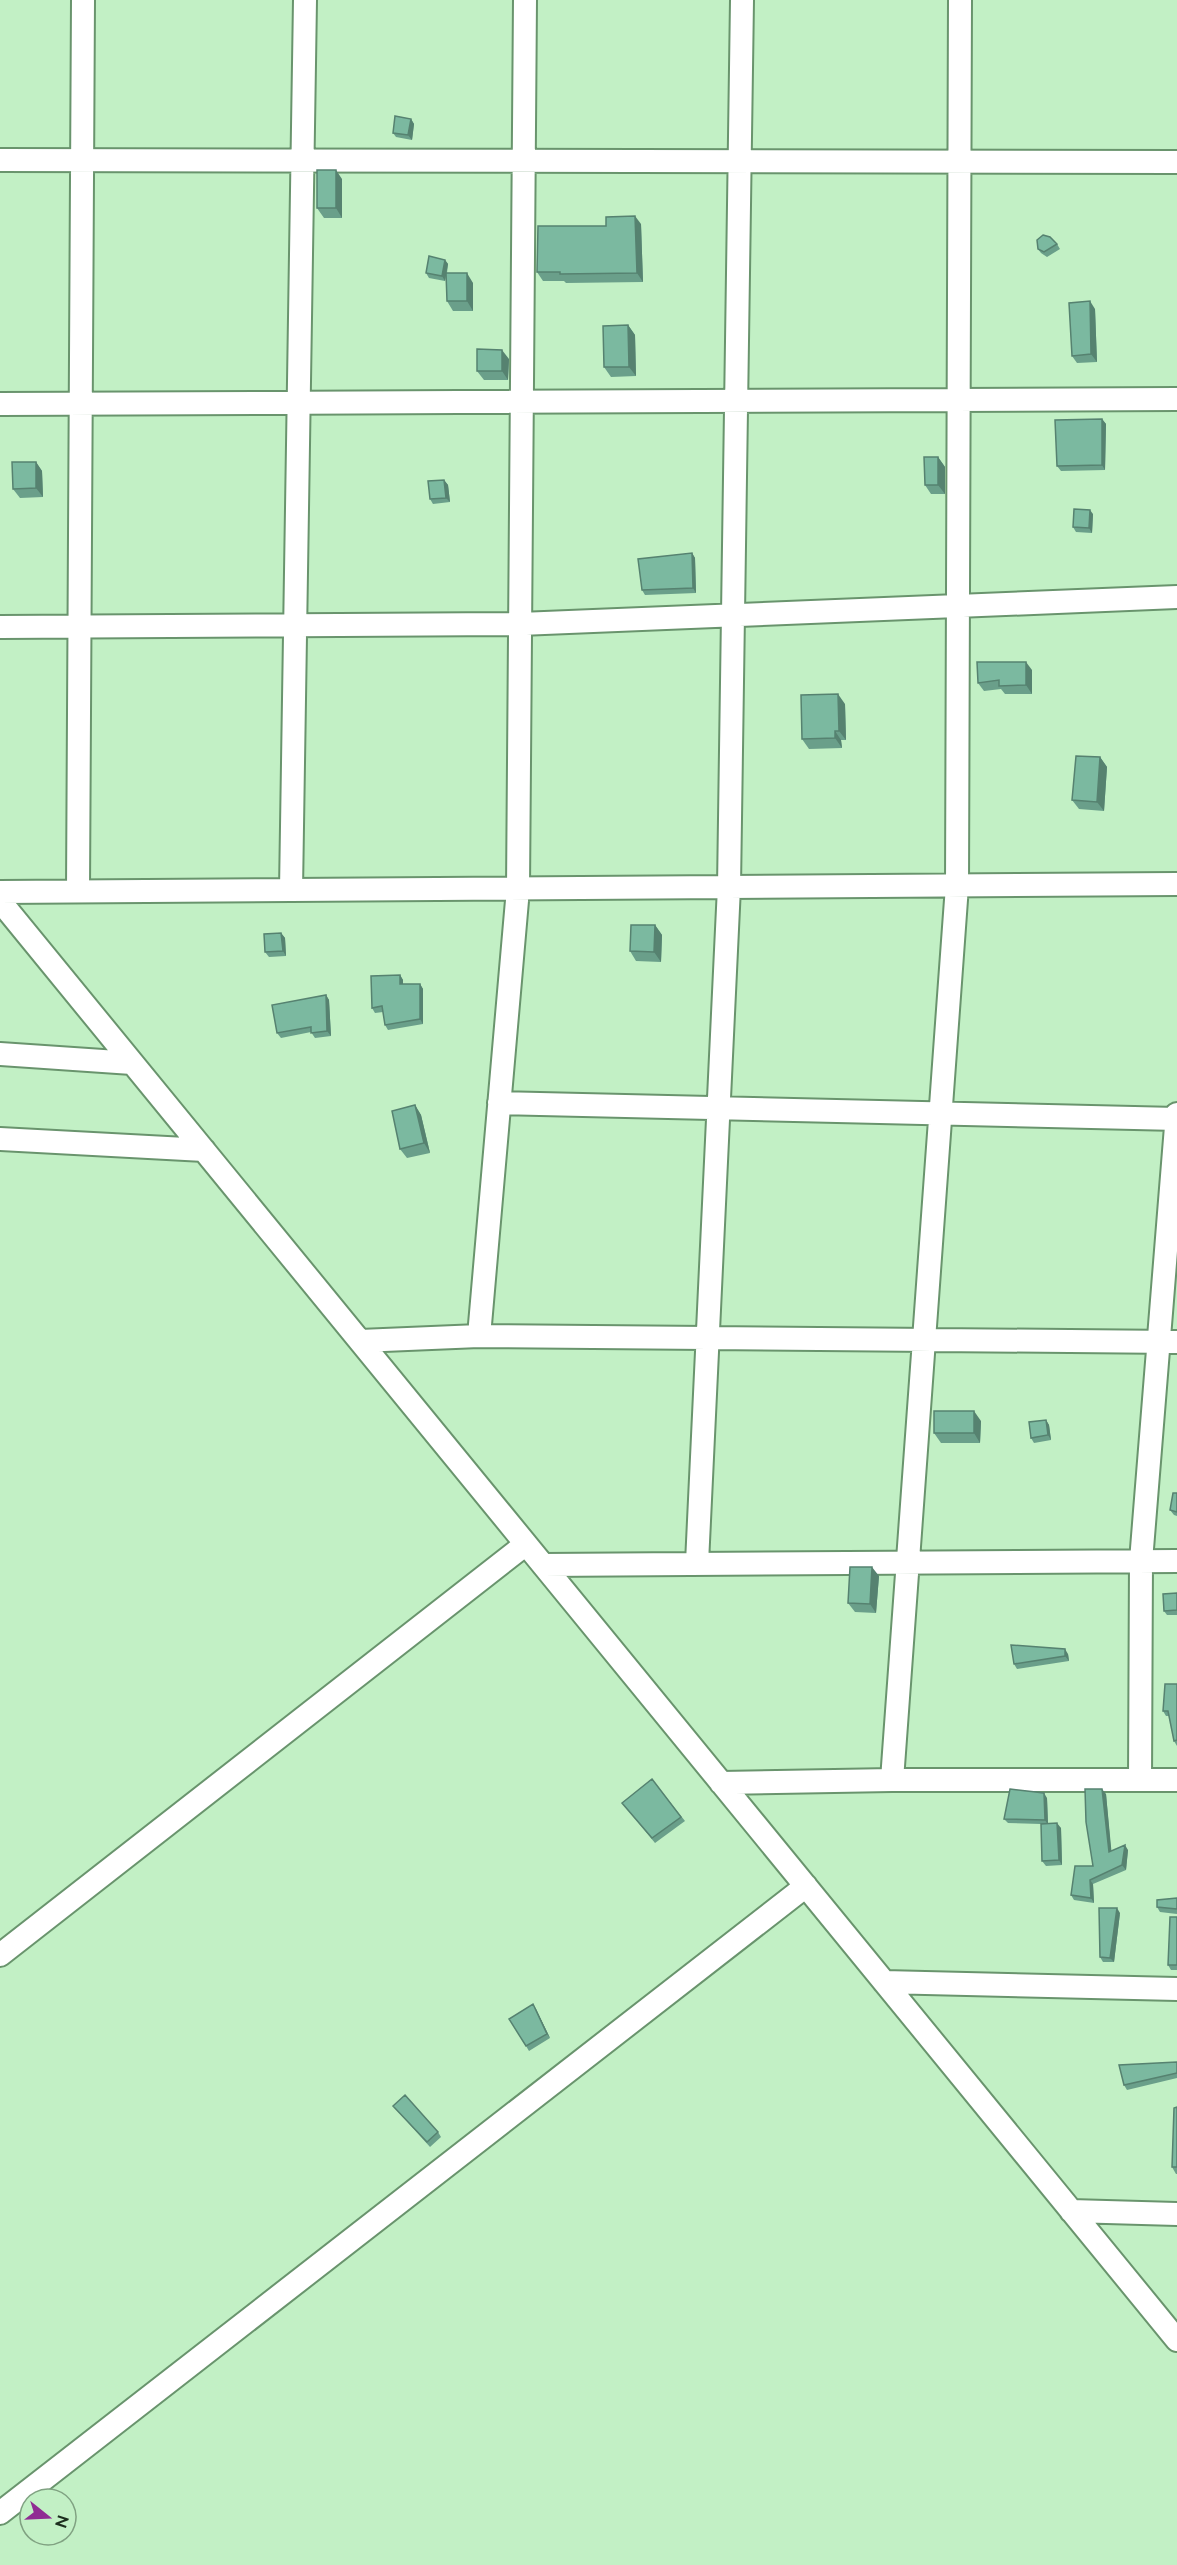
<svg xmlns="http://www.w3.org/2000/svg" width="1177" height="2565" font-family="Raleway,sans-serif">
  <rect width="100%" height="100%" fill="#c2f0c5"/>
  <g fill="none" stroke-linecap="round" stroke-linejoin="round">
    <g stroke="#69946d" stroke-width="26">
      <path id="minor" d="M0,160l1177,2
        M0,404l1177,-5
        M0,627l520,-3 657,-27
        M291,890l14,-890
        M78,891l5,-891
        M0,892l1177,-8
        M0,901l1177,1439
        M0,1054l132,9
        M499,1103l678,16
        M0,1139l204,11
        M479,1336l39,-447 7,-889
        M360,1341l119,-5 698,6
        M697,1563l32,-676 13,-887
        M543,1565l634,-4
        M892,1780l65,-894 3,-886
        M1140,1780l1,-219 36,-447
        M721,1783l171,-3h285
        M0,1955l526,-411
        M884,1982l293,7
        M1071,2211l106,3
        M0,2513l806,-627"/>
    </g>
    <use href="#minor" stroke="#fff" stroke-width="22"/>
  </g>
  <path fill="#6a9f8a" d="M411,119l3,5 -2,16 -16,-3 -3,-4z
    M342,179v39h-18l-7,-10z
    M641,224l2,58 -77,1 -2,-2h-21l-6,-9 69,-46z
    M1057,244l3,5 -13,8 -6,-4 -3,-4z
    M445,260l3,4 -1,9 26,10v28h-20l-6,-10 -1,-26 -1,6 -16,-3 -3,-5z
    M1095,309l2,53 -20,1 -5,-7z
    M628,325l7,10 1,41 -25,1 -7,-10z
    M509,359l-1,21h-24l-7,-9z
    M1102,419l4,5 -1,46 -44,1 -4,-5z
    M938,457l7,10v27h-14l-6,-9z
    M36,462l6,9 1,26 -23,1 -7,-9z
    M444,480l4,5 2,17 -17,2 -3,-5z
    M1093,514l-1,19 -16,-1 -3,-5z
    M692,553l3,5 1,35 -51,2 -3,-5z
    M1032,670v24h-27l-4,-5 -17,2 -6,-8z
    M845,704l1,36h-5l1,8 -33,1 -7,-10z
    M1100,757l7,10 -3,44 -25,-2 -7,-9z
    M655,925l7,10 -1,27 -25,-1 -6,-10z
    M281,933l4,5 1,18 -17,1 -4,-5z
    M400,975l3,5v4h17l3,5v35l-35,6 -3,-5 -2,-13 -8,1 -3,-5z
    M326,995l3,5 2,36 -16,2 -4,-6 -30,6 -4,-5z
    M415,1105l6,10 9,38 -23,5 -7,-9z
    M1046,1420l3,5 2,15 -17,3 -3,-5z
    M981,1421l-1,22h-39l-7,-10z
    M1177,1493v23l-3,-1 -4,-5z
    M879,1576l-3,37 -21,-1 -7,-9z
    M1177,1593v22h-10l-3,-4z
    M1068,1654l1,7 -52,8 -3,-5z
    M1177,1684v62l-3,-5 -5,-25h-3l-3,-5z
    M652,1779l33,42 -30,22 -33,-40z
    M1106,1794l5,57 17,-1 -2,20 -33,14 1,19 -20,-3 -3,-5 22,-29z
    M1047,1798l1,26 13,4 1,37 -16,1 -4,-5 -1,-37 -33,-1 -4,-4z
    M1177,1898v16l-17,-2 -3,-5z
    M1120,1913l-6,49h-11l-3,-5z
    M1177,1917v53h-6l-3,-5z
    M533,2004l3,5 14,29 -21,13 -3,-5z
    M1177,2062v16l-50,12 -3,-5z
    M393,2106l45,26 3,5 -11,10z
    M1177,2107v67h-1l-4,-7z"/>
  <path fill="#568270" d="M411,119l3,5 -2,16 -4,-5z
    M336,170l6,9v39l-6,-10z
    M635,216l6,8 2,58 -6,-9z
    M445,260l3,4 -3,17 -3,-5z
    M467,273l6,10v28l-6,-10z
    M1090,301l5,8 2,53 -6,-8z
    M628,325l7,10 1,41 -7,-9z
    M502,350l7,9 -1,21 -6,-9z
    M1102,419l4,5 -1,46 -3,-5z
    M938,457l7,10v27l-7,-9z
    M36,462l6,9 1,26 -7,-9z
    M444,480l4,5 2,17 -4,-4z
    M1090,510l3,4 -1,19 -3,-5z
    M692,553l3,5 1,35 -3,-5z
    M1026,662l6,8v24l-6,-9z
    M838,694l7,10 1,36 -7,-9z
    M835,731l6,9 1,8 -7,-10z
    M1100,757l7,10 -3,44 -7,-9z
    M655,925l7,10 -1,27 -7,-10z
    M281,933l4,5 1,18 -3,-5z
    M400,975l3,5v9l-3,-5z
    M420,984l3,5v35l-3,-5z
    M326,995l3,5 2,36 -4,-5z
    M415,1105l6,10 9,38 -6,-10z
    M974,1411l7,10 -1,22 -6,-10z
    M1046,1420l3,5 2,15 -3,-5z
    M872,1567l7,9 -3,37 -6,-9z
    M1065,1649l3,5 1,7 -4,-5z
    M1102,1789l4,5 6,63 -3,-5z
    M1044,1793l3,5 1,27 -3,-5z
    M1057,1823l4,5 1,37 -3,-5z
    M1125,1845l3,5 -2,20 -4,-5z
    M1090,1880l3,4 1,19 -3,-5z
    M1117,1908l3,5 -6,49 -4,-4z
    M533,2004l3,5 14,29 -3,-4z"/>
  <path fill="#7bb9a0" stroke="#568270" stroke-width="1.5" d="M395,116l16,3 -3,16 -15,-2z
    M317,170h19v38h-19z
    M635,216l2,57 -77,1v-2h-23l1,-46h68v-9z
    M1043,235l7,2 7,7 -13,8 -6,-3 -1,-9z
    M429,256l16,4 -3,16 -16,-3z
    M446,273h21v28h-20z
    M1090,301l1,53 -19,2 -3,-53z
    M628,325l1,42h-25l-1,-41z
    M477,349l25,1v21h-25z
    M1102,419v46l-45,1 -2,-46z
    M924,457h14v28h-13z
    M12,462h24v26l-23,1z
    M444,480l2,18 -16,1 -2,-18z
    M1074,509l16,1 -1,18 -16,-1z
    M692,553l1,35 -51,2 -4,-31z
    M977,662h49v23l-27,1v-6l-21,3z
    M838,694l1,37h-4v7l-33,1 -1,-44z
    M1076,756l24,1 -3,45 -25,-2z
    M631,925h24l-1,27 -24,-1z
    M281,933l2,18 -18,1 -1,-18z
    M400,975v9h20v35l-35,6 -3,-19 -10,2 -1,-32z
    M326,995l1,36 -16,2v-6l-34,6 -5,-28z
    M415,1105l9,38 -24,6 -8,-38z
    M934,1411h40v22h-40z
    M1046,1420l2,15 -17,3 -2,-16z
    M1173,1493h4v19l-7,-2z
    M850,1567h22l-2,37 -22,-1z
    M1177,1593v17l-13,1 -1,-17z
    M1011,1645l54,4v7l-51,8z
    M1165,1684h12v56l-3,1 -6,-30h-5z
    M652,1779l29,38 -29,21 -30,-35z
    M1010,1789l34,4 1,27 -41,-1z
    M1085,1789h17l7,63 16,-7 -3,20 -32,15 1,18 -20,-3 4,-29h18l-7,-44z
    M1057,1823l2,37 -17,1 -1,-37z
    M1177,1898v11l-20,-2v-7z
    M1099,1908h18l-7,50 -10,-1z
    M1170,1917h7v48h-9z
    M533,2004l14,30 -21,12 -17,-27z
    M1177,2062v11l-53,12 -5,-20z
    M405,2095l33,37 -11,10 -34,-36z
    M1177,2107v60h-5l2,-59z"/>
  <g transform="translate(48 2517) rotate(108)"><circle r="28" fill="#c2f0c5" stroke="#80a282" stroke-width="1.5"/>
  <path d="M0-4.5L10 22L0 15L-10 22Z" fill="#902c93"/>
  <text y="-9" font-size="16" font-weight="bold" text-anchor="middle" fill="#1c2e1e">N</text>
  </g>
</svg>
